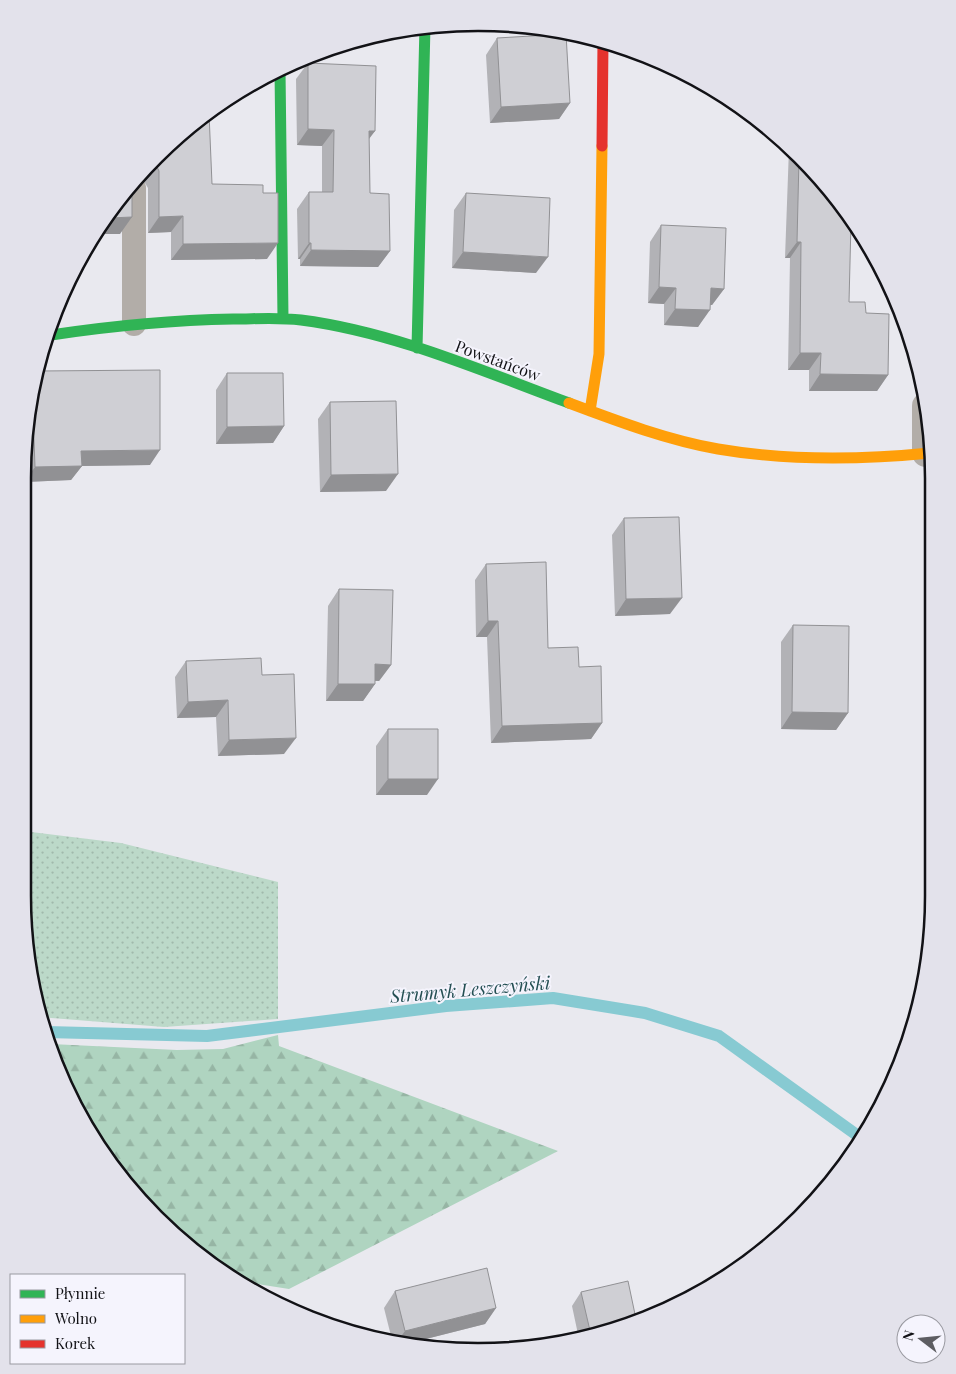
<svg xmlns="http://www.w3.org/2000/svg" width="956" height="1374" font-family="'Playfair Display',serif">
  <defs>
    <pattern id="grass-dots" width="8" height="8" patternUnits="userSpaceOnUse" patternTransform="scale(1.25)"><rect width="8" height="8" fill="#bcd9c9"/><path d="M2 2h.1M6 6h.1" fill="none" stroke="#a1b9ac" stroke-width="1.8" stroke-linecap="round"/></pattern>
    <pattern id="forest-firs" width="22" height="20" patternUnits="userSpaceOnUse" patternTransform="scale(1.25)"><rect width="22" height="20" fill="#afd4c0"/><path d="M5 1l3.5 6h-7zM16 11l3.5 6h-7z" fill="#96b5a4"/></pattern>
  </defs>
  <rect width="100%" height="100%" fill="#e9e9ef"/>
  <path fill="url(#grass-dots)" d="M23,831l98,12 157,39v137l-114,8 -125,-10 -16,-121z"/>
  <path fill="url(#forest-firs)" d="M278,1035l1,11 279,105 -269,138 -39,-6 -72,-44 -79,-90 -48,-105 126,6 46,-1z"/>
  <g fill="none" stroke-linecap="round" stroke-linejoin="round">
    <path stroke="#87cad2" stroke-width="12" d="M46,1032l161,4 239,-30 107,-8 92,15 74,23 142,102"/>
    <path stroke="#b2ada8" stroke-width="24" d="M134,324v-136"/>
    <path stroke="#b2ada8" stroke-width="28" d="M926,453v-47"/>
    <path stroke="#30b455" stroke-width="11" d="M280,70l3,248
      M51,335c60,-9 121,-15 182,-16 22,0 45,-2 68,1 93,12 181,51 268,83
      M417,348l8,-322"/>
    <path stroke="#ff9f0a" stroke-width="11" d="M569,403c48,18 98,37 149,46 70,12 142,11 212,4
      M590,411l9,-57 3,-208"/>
    <path stroke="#e5322d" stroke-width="11" d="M602,146l1,-105"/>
  </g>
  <path fill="#b2b2b6" d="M497,38l73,65 -11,16 -69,4 -4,-68z
    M308,63l67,68 -6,7 1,55 20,58 -12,16 -78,-1v-7h-2l-1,-50 12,-17h13v-46l-25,-1 -1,-66z
    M177,136l35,48 55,75 -96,1v-28l-23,1v-45l-6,-10z
    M789,148l31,29 29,125 17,11 22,62 -11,16h-68v-21h-21l2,-112h-5z
    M466,193l70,80 -84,-5 2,-58z
    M661,225l63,64 -12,16h-2l-12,22 -34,-2v-21l-16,-1 2,-61z
    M227,373l57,53 -11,17 -57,1v-54z
    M31,389l119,76 -68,1 -11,14 -47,2v-17z
    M330,402l56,89 -66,1 -2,-73z
    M624,518l46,96 -55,2 -3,-81z
    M486,564l62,84 31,19 23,56 -11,16 -100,4 -4,-106h-11l-1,-57z
    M339,589l52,76 -12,16h-4v3l-12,17h-37l2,-95z
    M793,625l55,88 -12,17 -55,-1v-87z
    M186,661l76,14 22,79 -66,2 -2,-39 -39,1 -2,-41z
    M388,729l39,66h-51v-49z
    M395,1291l101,17 -11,16 -79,20 -14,-4 -8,-32z
    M581,1292l55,27 -57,20 -7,-33z"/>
  <path fill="#919194" d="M570,103l-11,16 -69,4 11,-16z
    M308,129l26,1 -12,16 -25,-1z
    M369,131h6l-12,16z
    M183,216l-12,16 -23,1 11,-16z
    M132,217l-12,17h-24l14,-16z
    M797,242h4l-11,16h-5z
    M278,243l-11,16 -96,1 12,-16z
    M309,243h2l-11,16h-2z
    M311,250l79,1 -12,16 -78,-1z
    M463,252l85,5 -12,16 -84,-5z
    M659,287l17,1 -12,16 -16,-1z
    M711,288l13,1 -12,16 -12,-1z
    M675,309l35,1 -12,17 -34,-2z
    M800,353h21l-12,17h-21z
    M820,374l68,1 -11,16h-68z
    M284,426l-11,17 -57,1 11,-17z
    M160,450l-10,15 -68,1 -11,14 -47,2 11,-15 46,-16z
    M398,474l-12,17 -66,1 11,-17z
    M682,598l-12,16 -55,2 11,-17z
    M488,621h10l-11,16h-11z
    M375,664l16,1 -12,16 -15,-1z
    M338,684h37l-12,17h-37z
    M228,700l-12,17 -39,1 11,-16z
    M792,712l56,1 -12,17 -55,-1z
    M602,723l-11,16 -100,4 11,-17z
    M296,738l-12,16 -66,2 11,-16z
    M388,779h50l-11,16h-51z
    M496,1308l-11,16 -79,20 -9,-2 8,-11z"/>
  <path fill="#cfcfd4" stroke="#919194" d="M566,34l4,69 -69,4 -4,-69z
    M308,63l68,3 -1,65h-6l1,62 19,1 1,57 -79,-1v-7h-2v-51h24l1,-62 -26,-1z
    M209,113l3,71 51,1v8h15v50l-95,1v-28l-24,1v-46l-4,-8 22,-27z
    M799,158l21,19 31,46 -2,79h16l1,11 23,1 -1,61 -68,-1 1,-21h-21l1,-111h-4z
    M132,191v26l-22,1z
    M466,193l84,5 -2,59 -85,-5z
    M661,225l65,3 -2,61 -13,-1 -1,22 -35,-1 1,-21 -17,-1z
    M160,370v80l-79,1 1,15 -47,1 -3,-79 6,-17z
    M227,373h56l1,53 -57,1z
    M396,401l2,73 -67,1 -1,-73z
    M679,517l3,81 -56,1 -2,-81z
    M546,562l2,86 30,-1 1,20 22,-1 1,57 -100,3 -4,-105h-10l-2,-57z
    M339,589l54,1 -2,75 -16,-1v20h-37z
    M793,625l56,1 -1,87 -56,-1z
    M261,658l1,17 32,-1 2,64 -67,2 -1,-40 -40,2 -2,-41z
    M388,729h50v50h-50z
    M487,1268l9,40 -91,23 -10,-40z
    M628,1281l8,38 -45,16 -10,-43z"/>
  <g text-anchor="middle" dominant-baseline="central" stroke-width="4" stroke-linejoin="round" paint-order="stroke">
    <g font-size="16" fill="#121216" stroke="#f5f4fd">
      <text transform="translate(498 360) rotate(20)">Powstańców</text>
    </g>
    <g font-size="18" font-style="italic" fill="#244f53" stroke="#f5f4fd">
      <text transform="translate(470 989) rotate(-5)">Strumyk Leszczyński</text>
    </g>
  </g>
  <path d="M0 0H956V1374H0ZM478 31H478A447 447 0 0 1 925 478V896A447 447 0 0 1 478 1343H478A447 447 0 0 1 31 896V478A447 447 0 0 1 478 31Z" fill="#e3e2eb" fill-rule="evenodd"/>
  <path fill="none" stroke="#121216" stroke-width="2.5" d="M478 31H478A447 447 0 0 1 925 478V896A447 447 0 0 1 478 1343H478A447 447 0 0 1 31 896V478A447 447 0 0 1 478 31Z"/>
  <rect x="10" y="1274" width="175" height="90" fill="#f5f4fd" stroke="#9a9aa1"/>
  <rect x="20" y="1290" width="25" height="8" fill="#30b455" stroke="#9a9aa1"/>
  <text x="55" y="1299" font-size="15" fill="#121216">Płynnie</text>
  <rect x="20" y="1315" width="25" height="8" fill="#ff9f0a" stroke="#9a9aa1"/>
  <text x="55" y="1324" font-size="15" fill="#121216">Wolno</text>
  <rect x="20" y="1340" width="25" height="8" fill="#e5322d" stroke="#9a9aa1"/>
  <text x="55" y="1349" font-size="15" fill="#121216">Korek</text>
  <g transform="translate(921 1339) rotate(286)"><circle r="24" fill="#f5f4fd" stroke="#9a9aa1"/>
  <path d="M0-4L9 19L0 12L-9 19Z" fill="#5d5d62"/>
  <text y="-8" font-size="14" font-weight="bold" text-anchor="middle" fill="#121216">N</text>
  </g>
</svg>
